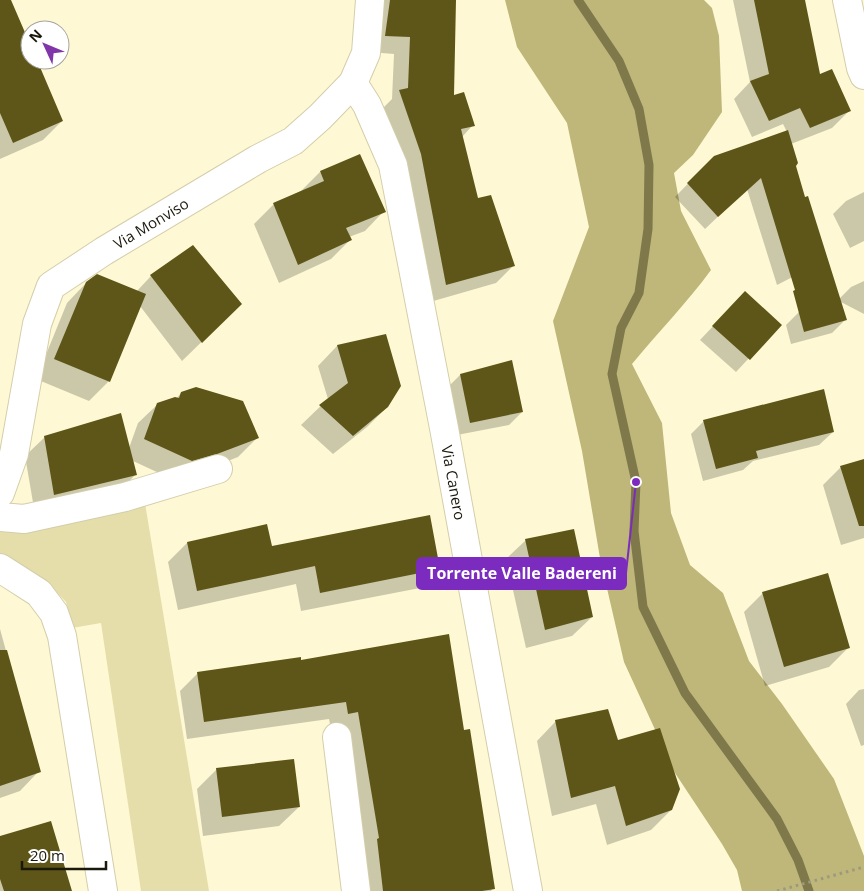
<svg xmlns="http://www.w3.org/2000/svg" width="864" height="891" font-family="'Open Sans',sans-serif">
  <rect width="100%" height="100%" fill="#fef9d4"/>
  <path fill="#e5deab" d="M144,497l65,394h-68l-40,-268 -29,5 -6,-26 -20,-21 -46,-26v-23l12,-6z"/>
  <path fill="#bfb679" d="M505,0h199l8,8 7,28 3,76 -29,43 -19,18 7,38 30,59c-24,33 -53,62 -79,94l30,59 9,90 19,52 33,28 26,68 33,43 52,75 30,77v35h-122l-5,-21 -15,-26 -47,-71 -51,-111 -24,-104 -18,-107 -29,-130 36,-94 -22,-104 -50,-76z"/>
  <path fill="#0003" d="M0,0h9l21,47v13h5l27,61 -19,19 -43,19z
    M384,0h70l-1,96 20,29 -11,12 16,63 35,66 -17,17 -66,19 -47,-194 9,-9 2,-45 -25,-2z
    M733,0h70l16,76 30,35 -17,17 -41,16 21,123 -35,18 -30,-96 -42,40 -30,-32 39,-40 73,-25 -4,-8 -31,13 -18,-38 16,-17z
    M320,172l64,39 -19,20 -16,6 1,3 -19,19 -52,24 -25,-59 20,-20 27,-13z
    M864,192v49l-14,7 -17,-34 13,-13z
    M193,247l28,76 -39,38 -42,-55 -31,75 -20,20 -53,-22 31,-76 19,-20 50,9 15,-16z
    M864,281v33l-25,-13 6,19 -13,13 -41,11 -5,-19 13,-13 40,-13 12,-12z
    M732,306l48,19 -44,47 -36,-32z
    M385,335l2,72 -20,20 -34,27 -32,-29 27,-26 -10,-33 19,-20z
    M511,362l11,50 -13,13 -52,10 -10,-47 13,-13z
    M181,393l76,45 -19,19 -41,16 -25,6 -39,-18 3,13 -19,20 -82,20 -10,-58 20,-19 84,11 9,-25 20,-19 18,-5z
    M704,421l129,11 -14,13 -66,16 -10,9 -40,11 -12,-47z
    M864,460v78l-23,7 -18,-60 18,-18z
    M266,526l5,21 168,22 -19,19 -119,23 -5,-27 -118,26 -10,-48 19,-19z
    M526,540l66,77 -20,19 -46,12 -20,-89z
    M763,593l85,55 -19,19 -64,19 -21,-74z
    M0,629l39,142 -19,20 -20,7z
    M300,661l163,70 30,157 -2,3h-128l-34,-172 -142,20 -7,-48 18,-18z
    M864,689v56l-3,1 -15,-42 13,-14z
    M556,721l61,21 54,68 -20,20 -44,15 -11,-41 -44,12 -15,-75z
    M293,760l6,47 -20,19 -76,10 -6,-47 19,-19z
    M0,838l71,53h-71z"/>
  <g fill="none" stroke-linecap="round" stroke-linejoin="round">
    <path stroke="#7e784a" stroke-width="9" d="M578,0l41,61 20,48 10,56 -1,64 -9,64 -18,35 -9,46 24,108 -2,49 9,76 42,86 92,126 21,41 11,31"/>
  </g>
  <path fill="#5e5618" d="M0,0h11l19,44v16h7l26,61 -50,22 -13,-30z
    M390,0h66l-2,95 10,-3 11,34 -14,3 17,69 13,-3 24,71 -69,19 -25,-131 -22,-64 9,-2 2,-51 -25,-1z
    M754,0h51l15,74 12,-5 19,42 -41,17 -10,-20 -31,13 -19,-40 19,-7z
    M788,130l10,33 -2,3 9,31 3,-1 39,124 -43,12 -11,-41 2,-1 -34,-112 -43,39 -31,-34 27,-27z
    M360,154l26,58 -40,16 6,12 -54,25 -25,-62 51,-22 -4,-10z
    M193,245l49,59 -40,39 -52,-68z
    M97,274l49,20 -36,88 -56,-23 32,-77z
    M745,291l37,34 -32,35 -38,-34z
    M386,334l15,52 -13,21 -35,29 -34,-31 29,-22 -11,-38z
    M512,360l11,52 -53,11 -10,-49z
    M196,387l47,14 16,37 -42,16 -25,7 -48,-22 13,-36 18,-6 4,1 2,-6z
    M824,389l10,43 -78,19 2,7 -42,11 -13,-49z
    M121,413l16,62 -83,20 -10,-59z
    M864,459v67h-5l-19,-60z
    M430,515l10,54 -120,24 -5,-27 -118,25 -10,-49 80,-18 5,22z
    M574,529l19,88 -48,13 -20,-91z
    M828,573l22,75 -66,19 -22,-75z
    M449,634l15,96 6,-1 25,160 -13,2h-99l-6,-52 2,-1 -21,-126 -10,2 -2,-12 -142,20 -7,-50 104,-15v3z
    M0,650h7l34,122 -41,14z
    M608,709l10,31 42,-12 20,61 -8,21 -46,16 -11,-40 -44,12 -16,-78z
    M294,759l6,48 -78,10 -6,-49z
    M51,821l21,70h-68l-4,-12v-43z"/>
  <g fill="none" stroke-linecap="round" stroke-linejoin="round">
    <g stroke="#d3ceaa" stroke-width="30">
      <g id="street">
        <path d="M847,0l14,68 3,7"/>
        <path id="s1" d="M353,83l14,22 26,60 51,263 84,463"/>
        <path id="s2" d="M0,493l14,-39 23,-130 14,-38 53,-35 154,-92 35,-18 27,-24 33,-34 13,-30 4,-53"/>
        <path d="M0,517l24,2 101,-22 93,-28"/>
        <path d="M0,568l39,25 15,20 8,23 41,255"/>
        <path d="M337,737l19,154"/>
      </g>
    </g>
    <path stroke="#9d997f" stroke-width="3" stroke-dasharray="2.5 4" stroke-linecap="butt" d="M777,891l87,-24"/>
    <use href="#street" stroke="#fff" stroke-width="28"/>
  </g>
  <g text-anchor="middle" dominant-baseline="central" stroke-width="5" stroke-linejoin="round" paint-order="stroke">
    <g font-size="15" fill="#1b190c" stroke="#fff">
      <text stroke="none"><textPath href="#s2" startOffset="332">Via Monviso</textPath></text>
      <text stroke="none"><textPath href="#s1" startOffset="415">Via Canero</textPath></text>
    </g>
  </g>
  <path fill="none" stroke="#7b2cbf" stroke-width="2" d="M636 482L626 573"/>
  <circle fill="#7b2cbf" stroke="#fff" stroke-width="2" cx="636" cy="482" r="5"/>
  <rect fill="#7b2cbf" stroke="#7b2cbf" stroke-width="2" x="417" y="558" width="209" height="31" rx="5"/>
  <g font-size="16" text-anchor="middle" font-weight="bold" fill="#fff">
    <text x="522" y="579">Torrente Valle Badereni</text>
  </g>
  <g transform="translate(45 45) rotate(314)"><circle r="24" fill="#ffffff" stroke="#a4a39e"/>
  <path d="M0-4L9 19L0 12L-9 19Z" fill="#8036a8"/>
  <text y="-8" font-size="14" font-weight="bold" text-anchor="middle" fill="#1b190c">N</text>
  </g>
  <path d="M22 861v8h84v-8" fill="none" stroke="#1b190c" stroke-width="2.5"/>
  <text x="30" y="861" font-size="15" fill="#1b190c" stroke="#ffffff" stroke-width="4" paint-order="stroke">20 m</text>
</svg>
